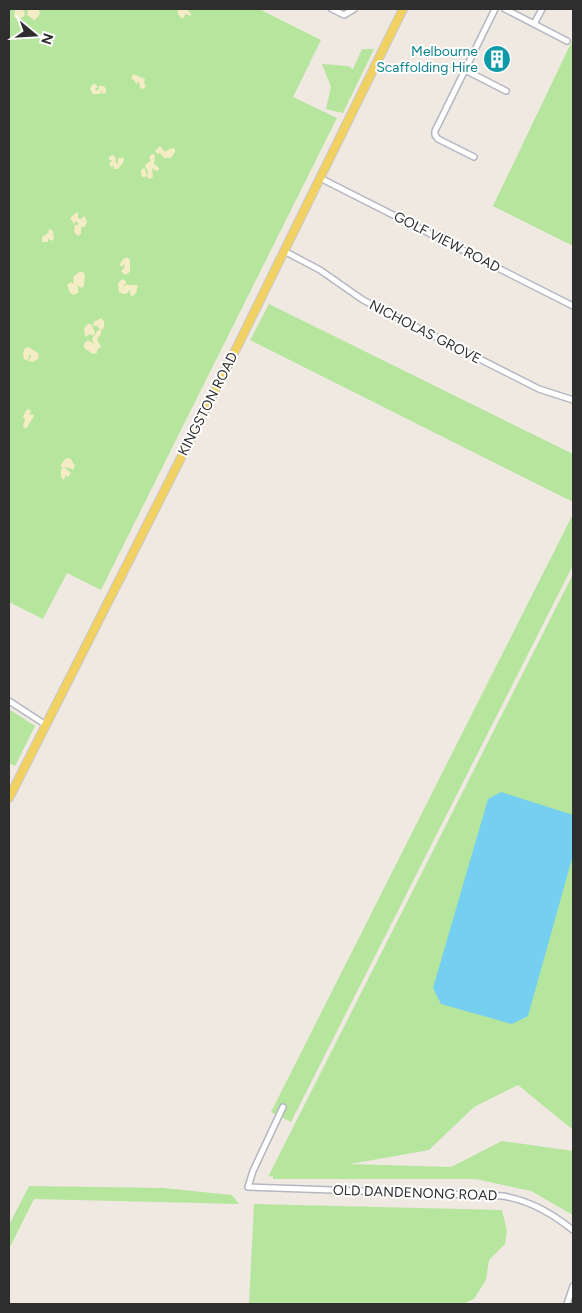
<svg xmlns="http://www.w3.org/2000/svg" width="582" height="1313" font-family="Figtree,sans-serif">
  <rect width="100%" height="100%" fill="#efe9e1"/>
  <path fill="#b6e59e" d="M9,9h250l62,31 -28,57 44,21 -236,472 -34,-17 -24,46 -34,-17z
    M573,39v207l-80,-40z
    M362,49h12l-31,64 -17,-4 5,-22 -9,-23 26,2 5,3z
    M269,304l304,150v48l-323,-162z
    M573,514v51l-282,557 -20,-10z
    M573,574v556l-55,-45 -44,22 -45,43 -79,14 101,3 51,-26 71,10v64l-42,-24 -55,-12h-203v-3l-5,1z
    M9,709l26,17 -20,40 -6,-3z
    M29,1186l134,2 69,7 7,9 -205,-5 -25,50v-24z
    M254,1204l248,6 5,21 -2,13 -16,16 -3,20 -12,19 -12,5h-213z"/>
  <path fill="#f3ecc5" d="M15,9h24l1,5 -4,5 -2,1 -7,-5 1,-5 -5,-1 -1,1 3,2 -1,4 -6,4 -4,-3z
    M180,9l8,1 3,4v2l-6,-2 -1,4h-3l-4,-6z
    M133,74l12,5 -1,4 2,3 -2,3 -4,-1 -1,-6h-2v3l-3,-5 -3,-1z
    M95,84l3,3 -3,2 1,2 3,-2v-3h5l2,3v4l-4,1v-4l-2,4h-7l-3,-5 2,-4z
    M160,146l5,6 6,-4 4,1v3l-4,6h-7l-4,-5 -3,1 -2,-3z
    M153,153l2,3 -1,8 5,4v2l-3,1 -4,-3 1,9 -3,2 -4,-3 -2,2 -3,-3v-5l3,-2 1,1 2,7 1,-4 -3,-6 3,-4 3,-1 -2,-4z
    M112,155l3,1 1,7h2v-5h6l-1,5 -5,6h-4v-3l-3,1 -2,-3 3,-4h-3v-3z
    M76,213h2v5l2,1 5,-3 2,6 -2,5h-4v7l-3,2 -4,-4 1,-7h3l1,-1 -3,-3 -2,3 -4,-6z
    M49,229l4,2 1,8 -3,2 -3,-3v4h-6v-5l6,-4z
    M127,257l3,3v12l-5,3 -4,-4 3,-3 1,-4 -4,3 -1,-3 3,-5z
    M79,272h4l2,3 -1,11 -3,2 -4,-3 2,7 -5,3 -4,-2 -3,-8 3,-3 4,2 -1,-7z
    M122,279l4,2v3l-3,1 1,1 4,-2 2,2 1,-1h7l-2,8 -4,4 -2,-3v-5l-2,4 -4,1 -5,-2 -1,-9z
    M101,318l3,3v6l-3,3v4l-4,5 4,8 -4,3v3l-4,1 -9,-6v-4l4,-4 6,4 -2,-5 5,-8 3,-1 -3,-4h-4l1,-4z
    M88,324h3l4,8 -2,4 -3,-2 -5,3 -1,-9z
    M29,347l10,7 -1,5 -5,3 -4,-1 2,-6h-2l-1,6 -4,-2 -1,-6 2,-5z
    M28,409l3,2 -2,4 4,-1 1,2 -8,13 -3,-3 2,-6 -2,-3 2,-5z
    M66,458l5,1 4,7 -2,4 -3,-2 -6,-1 7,6 -3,4 -3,-2v3l-2,2 -2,-3v-7l2,-2 -3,-2z"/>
  <path fill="#75cff0" d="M501,792l72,23v40l-45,161 -16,8 -71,-20 -8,-16 55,-189z"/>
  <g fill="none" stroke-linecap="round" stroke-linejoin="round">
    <g stroke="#b4b7c1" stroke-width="8">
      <path id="minor" d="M332,9l12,6 10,-6
        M505,9l62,32
        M534,24l8,-15
        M465,70l41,21
        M474,157l-36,-18 -3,-4v-4l60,-122
        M320,178l253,128
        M284,251l36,19 43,30 176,89 34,11
        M9,701l37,24
        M283,1107l-30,64 -5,16 255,9c28,5 48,17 70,34
        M567,1304l6,-18"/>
    </g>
    <g stroke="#c9c9c9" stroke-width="10">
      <path id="primary" d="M9,798l231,-457 163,-332"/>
    </g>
    <use href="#minor" stroke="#fff" stroke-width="5"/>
    <use href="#primary" stroke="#f2d163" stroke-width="8"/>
  </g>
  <defs>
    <g id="building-disc" transform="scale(1.4375)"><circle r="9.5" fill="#0f9aa8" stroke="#fff"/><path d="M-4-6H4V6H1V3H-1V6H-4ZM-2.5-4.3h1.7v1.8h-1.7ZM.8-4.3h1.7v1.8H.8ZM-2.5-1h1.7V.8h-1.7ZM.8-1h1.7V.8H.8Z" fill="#fff"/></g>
  </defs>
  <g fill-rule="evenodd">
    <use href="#building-disc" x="497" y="59"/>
  </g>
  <g text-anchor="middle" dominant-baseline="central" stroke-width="4" stroke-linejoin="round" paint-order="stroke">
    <g font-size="14" fill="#0d838f" stroke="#fff" text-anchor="end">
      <text x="478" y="51">Melbourne<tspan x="478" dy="16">Scaffolding Hire</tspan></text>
    </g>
    <g font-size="14" fill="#2e2e2e" stroke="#fff">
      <text transform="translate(447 242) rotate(27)">GOLF VIEW ROAD</text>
      <text transform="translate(425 332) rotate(27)">NICHOLAS GROVE</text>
      <text transform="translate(208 404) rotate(-63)">KINGSTON ROAD</text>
      <text transform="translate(415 1193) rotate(2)">OLD DANDENONG ROAD</text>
    </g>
  </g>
  <rect width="582" height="1313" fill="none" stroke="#2e2e2e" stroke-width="20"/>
  <g transform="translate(35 35) rotate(108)" stroke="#ffffff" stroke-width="4" paint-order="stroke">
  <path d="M0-4L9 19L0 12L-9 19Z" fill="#2e2e2e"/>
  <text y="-8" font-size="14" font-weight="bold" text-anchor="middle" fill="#2e2e2e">N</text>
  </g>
</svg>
